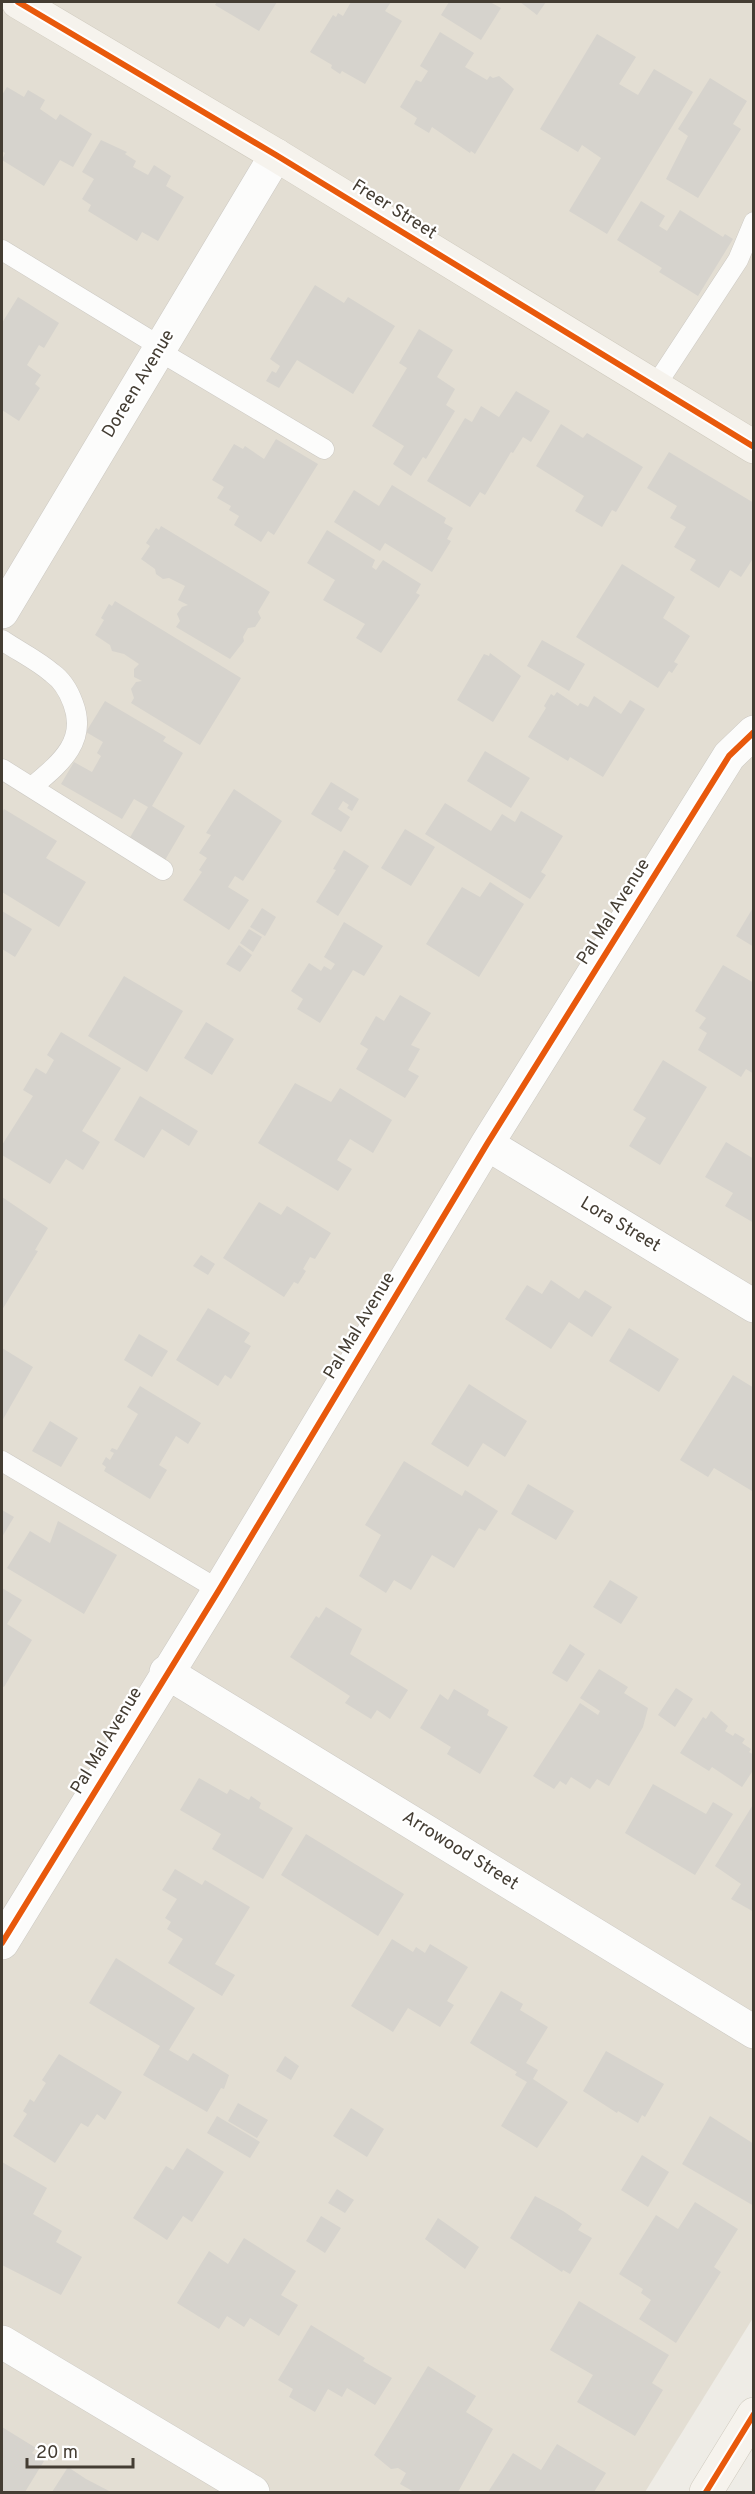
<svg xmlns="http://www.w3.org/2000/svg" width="755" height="2494" font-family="Overpass,sans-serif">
  <rect width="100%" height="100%" fill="#eeece6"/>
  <path fill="#e3ded3" d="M2,2h751v2316l-108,174h-643z"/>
  <path fill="#d6d3cd" d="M217,2h60l-18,29 -44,-26z
    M351,2h40l-6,9 17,10 -37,63 -23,-13 -2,3 -9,-6 1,-3 -22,-13 23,-37 3,2 2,-4 5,3z
    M449,2h41l11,6 -20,32 -40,-25z
    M520,2h26l-9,13z
    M440,32l34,21 -9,14 22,13 3,-4 3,2 6,-2 15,13 -39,65 -4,-3 -1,2 -38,-26 -3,6 -15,-9 3,-6 -17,-11 16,-27 5,2 7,-11 -8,-5z
    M597,34l39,23 -17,27 19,11 16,-26 39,23 -86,142 -38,-23 32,-53 -19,-13 -4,7 -38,-23z
    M710,78l37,23 -14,23 8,5 -43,69 -32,-19 22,-43 -10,-7z
    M7,87l17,10 4,-7 17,10 -5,9 16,11 4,-6 32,20 -19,33 -13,-7 -16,26 -42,-26 3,-7 -3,-2v-56z
    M101,140l26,12 -2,2 11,7 -3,6 15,8 6,-10 17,11 -5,10 18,11 -26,44 -16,-9 -5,9 -49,-30 3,-6 -9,-6 12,-20 -12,-7z
    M641,201l24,15 -6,10 8,5 13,-21 43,27 2,-3 8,5 -35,57 -39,-24 3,-4 -45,-28z
    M315,285l29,18 4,-6 47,29 -42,68 -56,-34 -18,28 -13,-7 6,-10 4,2 4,-7 -10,-7z
    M18,297l41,26 -15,25 -5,-3 -12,20 14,10 -6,9 5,4 -21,33 -17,-11v-87z
    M419,329l34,21 -16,27 18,12 -9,16 9,6 -29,48 -3,-2 -12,19 -18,-12 11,-18 -32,-20 35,-58 -8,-5z
    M516,391l34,20 -19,31 -8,-5 -10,16 -2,-1 -26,43 -5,-3 -10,15 -43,-26 38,-63 7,4 9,-16 18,11z
    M561,424l22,14 4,-5 56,34 -27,45 -4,-2 -10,17 -27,-16 9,-15 -48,-30z
    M276,439l42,25 -44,71 -6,-4 -7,11 -27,-17 5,-9 -10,-6 2,-4 -14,-8 7,-11 -12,-7 22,-36 9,5 2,-3 19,13z
    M669,452l85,51v54l-13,20 -11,-7 -11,18 -29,-18 6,-10 -22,-13 12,-20 -16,-9 7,-12 -30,-18z
    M392,485l54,33 -2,5 9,5 -6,11 4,2 -19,31 -47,-29 -5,8 -46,-29 20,-32 25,16z
    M161,526l109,66 -12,20 3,6 -6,9 -7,1 -5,9 1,4 -14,18 -54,-32 4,-6 -3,-7 5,-7 6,-2 -10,-5 7,-14 -16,-8 -6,1 -7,-5 -1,-5 -14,-10 9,-13 -4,-3 10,-15 3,2z
    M327,530l48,30 -3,7 4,3 7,-10 38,24 -5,9 4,2 -39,58 -25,-15 9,-14 -42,-24 12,-20 -28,-17z
    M622,564l53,33 -12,21 27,18 -16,26 4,2 -6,9 -3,-2 -11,17 -82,-51z
    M115,601l126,77 -41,67 -69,-42 3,-5 -3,-9 5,-7 6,-1 -8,-4v-8l5,-5 -15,-10 -12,-3 -2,-6 -15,-10 9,-15 -3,-2 8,-14 3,2z
    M542,640l43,24 -16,27 -42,-25z
    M490,653l31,23 -28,46 -36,-22 27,-46 5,2z
    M557,692l21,14 2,-3 8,4 6,-11 27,18 9,-14 15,9 -42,68 -33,-20 -2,4 -40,-24 18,-29 -2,-2 7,-12 3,2z
    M105,701l61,36 -3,4 20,12 -31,53 33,20 -20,34 -36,-21 19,-32 -14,-8 -12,20 -61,-35 13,-22 18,10 9,-16 -4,-3 6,-11 -17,-10z
    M485,751l45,27 -19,30 -44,-27z
    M331,782l28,17 -7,12 -5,-3 2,-3 -6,-4 -5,8 12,8 -9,15 -30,-18z
    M234,789l48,32 -39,60 -8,-5 -7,11 21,13 -20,30 -46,-30 19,-28 -3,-2 8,-12 -8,-5 12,-18 -5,-2z
    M445,803l46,28 11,-17 13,8 6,-11 42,25 -22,36 5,3 -16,24 -105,-65z
    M4,809l53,32 -11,17 40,24 -27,45 -57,-35v-79z
    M405,829l30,18 -24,39 -30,-18z
    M344,850l25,16 -31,50 -22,-14 20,-32 -3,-1z
    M490,882l34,22 -45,73 -53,-33 36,-57 18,10z
    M754,906v41l-18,-11z
    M262,908l14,9 -11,19 -15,-9z
    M2,911l30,18 -17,28 -13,-8z
    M344,922l39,24 -19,30 -11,-6 -33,53 -23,-14 6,-10 -12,-8 18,-28 12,8 3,-5 7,4 4,-6 -11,-7z
    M249,929l13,8 -9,15 -13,-9z
    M239,945l13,10 -12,17 -14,-8z
    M723,965l31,18v91l-8,-5 -5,8 -43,-27 9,-17 -8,-5 7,-10 -11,-7z
    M124,976l59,35 -36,61 -59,-36z
    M400,995l31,18 -20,32 9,4 -12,21 11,6 -14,22 -49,-29 12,-20 -8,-5 16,-28 8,5z
    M206,1022l28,17 -22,36 -28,-17z
    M61,1032l60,36 -39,63 18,11 -17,28 -17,-11 -16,25 -48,-29v-10l31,-49 -10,-6 13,-22 10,6 8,-14 -7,-5z
    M663,1060l44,27 -47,78 -31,-19 17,-28 -13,-8z
    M295,1083l36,19 9,-14 52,32 -19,33 -23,-14 -13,21 15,9 -14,22 -80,-48z
    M140,1096l58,35 -9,15 -27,-17 -18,29 -30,-18z
    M726,1142l28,17v64l-29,-17 8,-13 -28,-16z
    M2,1197l46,31 -13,22 3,1 -36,59z
    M259,1202l22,13 6,-9 44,27 -16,26 -5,-2 -7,12 3,2 -8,13 -4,-2 -10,15 -61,-39z
    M201,1255l14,9 -7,11 -15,-9z
    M551,1280l28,19 6,-9 27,17 -20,30 -23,-15 -18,27 -46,-30 22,-34 15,9z
    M208,1308l42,25 -6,9 7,4 -20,33 -6,-4 -7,11 -42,-26z
    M629,1328l50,31 -20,33 -50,-31z
    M139,1334l29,17 -16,26 -28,-17z
    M2,1348l31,19 -31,54z
    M733,1375l21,13 -2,103 -38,-23 -6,9 -28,-17z
    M469,1384l58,37 -22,36 -22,-14 -15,24 -37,-23z
    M140,1386l61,37 -13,21 -12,-8 -17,29 8,5 -17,29 -46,-28 2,-4 -4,-3 4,-7 4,3 4,-7 -4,-2 2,-3 5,2 21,-36 -11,-7z
    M50,1421l28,17 -17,29 -29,-16z
    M404,1461l58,35 3,-6 33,21 -13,20 -6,-3 -25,40 -22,-13 -21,35 -17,-10 -8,13 -27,-17 22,-41 -16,-10z
    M528,1484l46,27 -18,29 -45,-26z
    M2,1510l12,7 -12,20z
    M58,1521l59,34 -33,59 -77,-46 23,-37 20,12z
    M610,1580l28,17 -17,27 -28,-17z
    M2,1588l20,12 -15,24 25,16 -28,47 -2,-1z
    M326,1607l36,22 -12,25 58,36 -18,29 -13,-9 -6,9 -26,-16 5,-7 -60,-39 26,-41 3,2z
    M570,1644l15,10 -18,28 -15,-9z
    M599,1669l29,18 -4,6 24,15 -5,19 -34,59 -12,-7 -7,10 -19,-12 -5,8 -6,-4 -6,8 -21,-13 47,-73 18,12 2,-4 -20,-13z
    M676,1688l17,11 -18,28 -17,-12z
    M454,1689l35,21 -2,5 21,12 -28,47 -33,-20 4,-7 -31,-19 20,-34 8,6z
    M711,1711l17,15 -3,5 8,5 2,-3 10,6 -3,4 9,6 -2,3 5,3v14l-12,18 -30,-20 -3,4 -29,-18 23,-36 3,2z
    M199,1778l28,16 3,-5 19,11 2,-4 10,7 -2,5 34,20 -30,51 -51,-30 9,-15 -41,-24z
    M653,1784l53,30 7,-12 20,12 -38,61 -70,-42z
    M754,1803v109l-23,-13 10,-15 -26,-18z
    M306,1834l98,60 -26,42 -97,-61z
    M175,1869l27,16 3,-5 45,27 -35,57 20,11 -13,21 -54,-33 15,-24 -16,-10 4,-7 -6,-4 12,-19 -15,-9z
    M392,1939l21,13 3,-5 9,6 5,-9 38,23 -21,34 7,4 -14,22 -32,-19 -15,24 -42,-26z
    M116,1958l79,50 -26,42 19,11 5,-8 36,22 -5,14 -3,-1 -14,24 -64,-37 17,-29 -71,-43z
    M501,1991l22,13 -3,6 28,17 -22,36 12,7 -5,9 35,23 -31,46 -36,-22 26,-44 -12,-7 2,-3 -47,-29z
    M606,2051l58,33 -19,33 -3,-2 -4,8 -20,-12 -1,2 -34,-22z
    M59,2054l63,38 -17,28 -8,-6 -9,13 -7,-4 -26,40 -42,-27 14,-22 -4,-3 7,-12 4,3 12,-19 -4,-3z
    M285,2056l14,10 -8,14 -15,-9z
    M238,2103l30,17 -11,18 -29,-17z
    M351,2108l33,21 -17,28 -34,-21z
    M217,2116l43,26 -10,16 -43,-25z
    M710,2116l44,28v62l-72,-42z
    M187,2148l37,24 -32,50 -9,-6 -16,24 -34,-22 33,-52 7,4z
    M642,2155l27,17 -21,35 -27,-17z
    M2,2162l45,26 -14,26 29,17 -6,11 26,15 -21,38 -59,-30z
    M337,2189l17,11 -9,13 -17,-10z
    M535,2196l28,15 19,13 -4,6 14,8 -22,36 -7,-4 -1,2 -52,-34z
    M695,2202l43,27 -24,38 7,5 -45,71 -37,-24 12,-19 -10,-7 2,-4 -24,-15 37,-59 22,14z
    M321,2216l20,12 -16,25 -19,-12z
    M438,2218l41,29 -14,22 -40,-30z
    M244,2238l52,33 -15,24 17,10 -19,31 -29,-18 -6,9 -17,-11 -8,13 -42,-26 32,-52 19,13z
    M579,2301l90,54 -17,28 11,7 -28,46 -58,-34 16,-27 -43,-25z
    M311,2325l54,33 -2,3 29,17 -17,27 -28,-17 -5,9 -14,-8 -13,23 -26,-15 4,-8 -15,-9z
    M428,2366l48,30 -10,16 27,17 -35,63h-44l-14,-8 6,-11 -8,-5 -7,1 -17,-14z
    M2,2427l34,21 -4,5 12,8 -19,31h-23z
    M557,2444l49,29 -12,19h-106l25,-39 28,17z
    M68,2467l18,12 25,13h-59z"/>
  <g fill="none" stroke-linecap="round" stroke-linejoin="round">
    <g stroke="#cbc8c2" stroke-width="21">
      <path id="lane" d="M2,250l159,97
        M159,351l165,98
        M654,388l84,-128 16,-38
        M2,640c16,11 35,20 50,33 10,7 17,19 21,30 15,39 -14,61 -41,84
        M2,769l161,101
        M2,1461l217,129"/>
    </g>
    <g stroke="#cbc8c2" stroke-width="34">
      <path id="street" d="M2,612l274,-457
        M487,1144l267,162
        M166,1672l588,360
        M2,1943l217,-353 268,-446 242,-388 25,-24
        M2,2342l251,150"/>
    </g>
    <g stroke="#cfcabe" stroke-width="34">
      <path id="secondary" d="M18,2l258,153 478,292
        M706,2492l48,-78"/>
    </g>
    <use href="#lane" stroke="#fcfcfb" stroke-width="20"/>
    <use href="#street" stroke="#fcfcfb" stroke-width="33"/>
    <use href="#secondary" stroke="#f6f3ed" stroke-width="33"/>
    <g stroke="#fff" stroke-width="10">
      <path id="cycleway" d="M18,2l258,153 478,292
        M2,1943l217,-353 268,-446 242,-388 25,-24
        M706,2492l48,-78"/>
    </g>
    <use href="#cycleway" stroke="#e8590c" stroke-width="6"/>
  </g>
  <g text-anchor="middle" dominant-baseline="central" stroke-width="4.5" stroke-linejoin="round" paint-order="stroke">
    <g font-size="18" fill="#443d33" stroke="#fff">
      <text transform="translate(394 210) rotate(32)">Freer Street</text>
      <text transform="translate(139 384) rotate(-59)">Doreen Avenue</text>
      <text transform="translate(614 912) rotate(-58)">Pal Mal Avenue</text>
      <text transform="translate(620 1225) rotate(31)">Lora Street</text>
      <text transform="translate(360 1326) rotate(-59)">Pal Mal Avenue</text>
      <text transform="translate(107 1741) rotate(-59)">Pal Mal Avenue</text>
      <text transform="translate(460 1851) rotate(32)">Arrowood Street</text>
    </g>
  </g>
  <rect width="755" height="2494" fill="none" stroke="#443d33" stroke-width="6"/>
  <path d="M27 2458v9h106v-9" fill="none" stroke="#443d33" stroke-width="3"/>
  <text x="36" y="2458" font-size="18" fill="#443d33" stroke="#ffffff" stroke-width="4.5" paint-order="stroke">20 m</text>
</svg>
